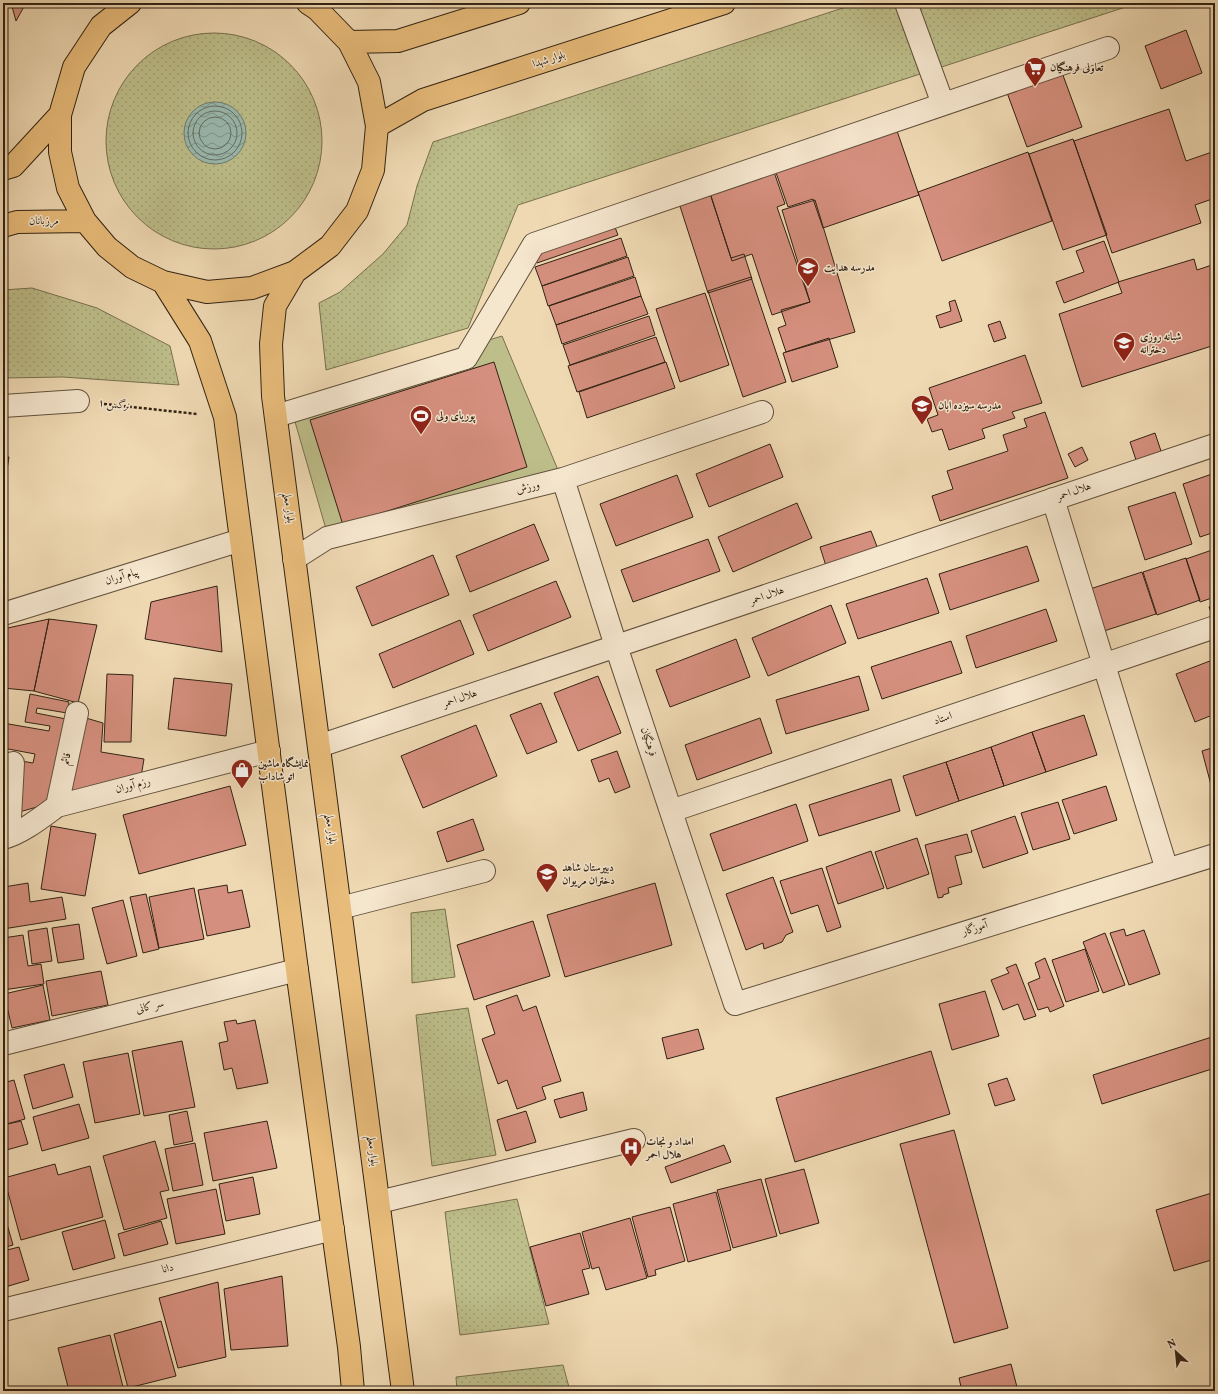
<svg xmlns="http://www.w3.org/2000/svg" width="1218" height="1394" font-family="Vollkorn,Amiri,serif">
  <defs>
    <pattern id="grass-dots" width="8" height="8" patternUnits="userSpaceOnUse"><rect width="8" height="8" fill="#bdbe8a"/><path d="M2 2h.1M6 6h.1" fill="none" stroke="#a3a376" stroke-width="1.8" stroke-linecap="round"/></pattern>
    <pattern id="water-waves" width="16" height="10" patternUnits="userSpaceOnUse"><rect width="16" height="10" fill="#9abaaf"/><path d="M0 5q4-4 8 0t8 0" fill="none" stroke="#7e978d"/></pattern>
  </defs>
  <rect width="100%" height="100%" fill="#efd9b3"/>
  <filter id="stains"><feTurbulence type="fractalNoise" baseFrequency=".005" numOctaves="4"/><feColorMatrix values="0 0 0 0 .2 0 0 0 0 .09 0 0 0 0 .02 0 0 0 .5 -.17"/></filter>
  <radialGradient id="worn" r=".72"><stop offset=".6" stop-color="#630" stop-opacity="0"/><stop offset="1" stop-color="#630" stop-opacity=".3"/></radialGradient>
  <path fill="url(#grass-dots)" stroke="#78704e" d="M858,3h280l-620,202 -50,123 -142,42 -7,-67 21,-11 43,-38 24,-29 10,-39 16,-44z
    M106 141a108 108 0 1 1 216 0a108 108 0 1 1-216 0Z
    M32,288l65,20 73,38 9,39 -116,-8 -60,1v-88z
    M445,909l10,68 -43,6 -1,-70z
    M468,1008l28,147 -64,11 -16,-151z
    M517,1199l32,125 -89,11 -15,-123z
    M563,1365l7,26h-113l-1,-14z"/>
  <path fill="#bdbe8a" stroke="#78704e" d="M502,336l56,134 -230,66 -39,-135z"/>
  <path fill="url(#water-waves)" stroke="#707d71" d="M184 133a31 31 0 1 1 62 0a31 31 0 1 1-62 0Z"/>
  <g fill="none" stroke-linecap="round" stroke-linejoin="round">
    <path stroke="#666e61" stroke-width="1" d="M188 133a27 27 0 1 1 54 0a27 27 0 1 1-54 0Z
      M193 133a22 22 0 1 1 44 0a22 22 0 1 1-44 0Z
      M199 133a16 16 0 1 1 32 0a16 16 0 1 1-32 0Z"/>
  </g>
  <path fill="#d58f7e" stroke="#322213" d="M11,3h15l-10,18z
    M1186,30l16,43 -41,16 -16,-43z
    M1057,59l25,68 -55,20 -25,-68z
    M1169,109l17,52 29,-10v47l-20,7 6,18 -89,30 -38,-112z
    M895,125l24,70 -96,33 -10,-29 -25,8 -14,-40z
    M1073,139l34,96 -44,15 -34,-96z
    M1028,152l24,69 -110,40 -24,-69z
    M772,166l13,38 -8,3 33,95 -38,13 -20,-61 -20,7 -24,-74z
    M708,187l23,71 13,-4 8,25 -44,14 -31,-96z
    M815,200l40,132 -69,20 -8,-24 8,-3 -5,-15 29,-8 -28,-92z
    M611,217l7,18 -81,28 -7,-18z
    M621,238l6,18 -85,30 -7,-19z
    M1104,241l15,41 -55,21 -8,-21 28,-10 -8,-21z
    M628,257l6,19 -86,30 -6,-20z
    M1194,259l3,11 18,-6v81l-133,42 -23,-73 63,-21 -4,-11z
    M635,277l6,19 -85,29 -7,-19z
    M751,277l35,105 -43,15 -35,-106z
    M705,293l24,72 -49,17 -24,-73z
    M641,296l7,18 -86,30 -6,-19z
    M955,300l7,21 -22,7 -4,-12 15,-5 -2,-9z
    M649,316l6,19 -85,30 -7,-20z
    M1000,321l6,17 -12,4 -6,-17z
    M656,337l9,25 -88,30 -9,-26z
    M829,338l9,29 -46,15 -9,-29z
    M1025,355l17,48 -30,9 3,6 -33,11 3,9 -36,12 -7,-21 -10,3 -5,-13 11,-4 -9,-27z
    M494,362l33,105 -184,58 -33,-105z
    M666,362l9,26 -88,30 -8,-26z
    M1045,412l23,66 -128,43 -8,-25 21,-7 -6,-18 61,-20 -5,-16 24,-8 -3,-8z
    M1155,433l7,21 -25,9 -7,-21z
    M770,444l13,33 -74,30 -13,-33z
    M1082,447l6,13 -13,7 -7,-13z
    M3,456l6,1 -6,38z
    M1215,473v59l-15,5 -17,-53z
    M677,475l16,42 -77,29 -16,-42z
    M1175,492l17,52 -47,16 -17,-53z
    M797,503l15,35 -79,34 -15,-35z
    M534,524l15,36 -79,32 -14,-36z
    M871,531l7,18 -52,17 -6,-19z
    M708,539l12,32 -87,31 -12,-32z
    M1027,546l12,35 -89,29 -11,-36z
    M1215,549v48l-15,5 -14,-43z
    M433,555l16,40 -77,31 -16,-39z
    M1186,558l14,42 -43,15 -14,-43z
    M1142,572l14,42 -55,18 -14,-42z
    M927,578l12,35 -81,26 -12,-35z
    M556,581l15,36 -83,34 -15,-36z
    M217,586l5,66 -77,-13 6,-37z
    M1215,604v16h-1l-5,-13z
    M831,605l15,38 -78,33 -16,-38z
    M1046,609l11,32 -81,27 -10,-32z
    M49,619l-15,72 -31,-3v-59z
    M49,619l48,6 -19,78 -44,-12z
    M460,620l14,34 -81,34 -14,-34z
    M736,639l14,38 -80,30 -14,-37z
    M951,641l11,32 -80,26 -11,-32z
    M1215,659v55l-20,8 -19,-48z
    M107,674l26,1 -2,67h-27z
    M598,676l23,57 -43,18 -24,-58z
    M859,676l10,34 -83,24 -10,-34z
    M174,678l58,6 -6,52 -58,-7z
    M30,694l39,8 -2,11 -30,-5 -1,5 30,6 -11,83 -43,12 9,-53 12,2 2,-9 -32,-6v-25l46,8 1,-5 -25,-4z
    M541,703l16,39 -30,12 -17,-39z
    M1084,715l13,40 -51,17 -14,-40z
    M79,716l24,7 -2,29 43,7 -3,18 -75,27z
    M760,718l12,35 -75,27 -12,-35z
    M476,725l21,51 -74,32 -22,-52z
    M1032,732l14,40 -42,14 -13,-39z
    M991,747l13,39 -45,15 -13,-39z
    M1215,747v53l-13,-49z
    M617,751l13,36 -15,6 -6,-15 -10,4 -8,-22z
    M946,762l13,39 -43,15 -13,-40z
    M891,779l9,32 -81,25 -10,-31z
    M230,786l16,59 -107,29 -16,-59z
    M1106,786l11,34 -43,14 -12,-34z
    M1058,802l12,37 -37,11 -12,-37z
    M796,804l12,37 -85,30 -13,-37z
    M1015,816l13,37 -45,15 -12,-37z
    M473,819l11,31 -37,12 -10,-30z
    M51,826l45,8 -11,62 -44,-7z
    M967,834l5,18 -17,4 7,28 -14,4 1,5 -6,2v2l-5,1 -13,-53z
    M917,838l12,36 -42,15 -12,-37z
    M871,851l13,37 -46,16 -12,-37z
    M822,868l19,59 -14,5 -9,-27 -27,9 -11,-33z
    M773,877l20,55 -7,3 -4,7 -18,7 -1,-6 -17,7 -20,-56z
    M28,883l2,19 32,-5 4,22 -63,10v-23l3,-1 -2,-18z
    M655,883l17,62 -107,32 -18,-62z
    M227,885l1,8 14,-3 8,37 -43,9 -9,-46z
    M194,888l10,51 -45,9 -10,-51z
    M146,894l13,55 -16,4 -13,-56z
    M123,900l14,56 -30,8 -15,-56z
    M533,921l17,55 -76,24 -17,-55z
    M79,924l5,35 -26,4 -6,-35z
    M47,928l5,33 -20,3 -4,-33z
    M1124,929l2,7 18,-6 16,44 -31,11 -19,-52z
    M1105,933l20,52 -22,8 -20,-51z
    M23,935l5,31 13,-2 3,20 -41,6v-52z
    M1085,949l14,42 -33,11 -14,-42z
    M1045,958l19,48 -14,6 -2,-5 -10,3 -10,-27 12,-5 -5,-15z
    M1016,964l20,52 -12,4 -6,-16 -15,6 -12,-30 18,-7 -3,-5z
    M101,971l7,34 -56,11 -6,-35z
    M43,985l7,35 -38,8 -8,-34z
    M985,991l14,45 -47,14 -13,-46z
    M517,995l6,16 13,-5 25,75 -19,6 4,12 -29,10 -10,-29 -9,4 -16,-45 13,-5 -9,-28z
    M236,1020l1,4 18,-4 13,63 -31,6 -5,-21 -8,2 -5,-27 9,-2 -4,-19z
    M698,1029l6,20 -37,10 -5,-21z
    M1215,1036v32l-113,36 -9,-29z
    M182,1041l13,66 -51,9 -12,-65z
    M931,1051l19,63 -155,48 -19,-64z
    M128,1053l12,61 -45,9 -12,-61z
    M64,1064l9,33 -40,12 -9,-34z
    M1007,1078l8,22 -20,6 -7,-22z
    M14,1080l11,39 -22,6v-42z
    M583,1092l4,18 -27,8 -6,-18z
    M79,1104l10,34 -47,13 -9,-34z
    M187,1111l6,30 -19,4 -5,-30z
    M526,1111l10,31 -30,9 -9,-31z
    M21,1121l7,23 -25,7v-26z
    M267,1121l10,47 -64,13 -9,-48z
    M954,1130l54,198 -54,15 -54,-199z
    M155,1141l14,49 -9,2 7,26 -43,12 -21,-74z
    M195,1143l8,42 -30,6 -8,-42z
    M724,1145l7,17 -60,21 -6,-16z
    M55,1164l3,11 32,-9 13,51 -82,23 -17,-62z
    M804,1169l15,54 -39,11 -15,-55z
    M253,1177l7,37 -34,7 -7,-37z
    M761,1179l16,57 -44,12 -16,-58z
    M216,1189l9,45 -49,10 -9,-45z
    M716,1192l15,58 -43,12 -15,-58z
    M1215,1192v67l-41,12 -18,-61z
    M670,1207l15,54 -30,9 1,5 -8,2 -16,-60z
    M3,1210l10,35 -10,3z
    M630,1218l17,60 -41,12 -7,-23 -7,2 -10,-37z
    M105,1220l10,38 -42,12 -11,-38z
    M161,1221l7,23 -44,12 -6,-22z
    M580,1233l10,35 -8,2 7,24 -43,12 -16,-59z
    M19,1247l10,33 -24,7 -2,-9v-27z
    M282,1276l6,70 -57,4 -7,-61z
    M218,1282l8,75 -48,11 -19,-70z
    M161,1321l15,55 -48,12 -14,-54z
    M110,1335l14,56h-55l-11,-43z
    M1011,1364l7,27h-56l-3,-13z"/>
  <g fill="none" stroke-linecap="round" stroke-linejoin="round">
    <g stroke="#61503b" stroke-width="24">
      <path id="minor" d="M906,3l37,101
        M3,406l75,-5
        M276,416l190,-58 68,-114 574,-196
        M563,479l53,167 119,358 480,-149
        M1053,499l114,371
        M294,559l33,-21 236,-59 199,-67
        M3,614l238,-74
        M319,746l896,-301
        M57,806l20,-93
        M671,811l544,-184
        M9,836l4,-73
        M3,838c19,-5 39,-21 54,-32l212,-55
        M340,908l144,-37
        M3,1044l294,-74
        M379,1202l255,-62
        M3,1310l330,-81"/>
    </g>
    <g stroke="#322213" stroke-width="24">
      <path id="major" d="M130,3l-29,23 -27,41 -14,48v37l8,36 17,33 22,26 25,20 31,15 44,10 45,-4 43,-16 35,-26 27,-35 16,-41 4,-44 -8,-44 -20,-40 -32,-33 -9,-6
        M349,42l49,-1 121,-38
        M377,126l46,-26 301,-97
        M3,169l10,-3 47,-51
        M3,226l14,-4 68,-1
        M295,272l-20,34 -4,38 2,52 130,995
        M163,282l37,59 25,76 72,553 52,377 4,44"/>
    </g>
    <path stroke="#322213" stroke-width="2.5" stroke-dasharray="3 2" stroke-linecap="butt" d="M104,404l93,10"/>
    <use href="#minor" stroke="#f5e6ce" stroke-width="22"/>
    <use href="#major" stroke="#e8bc7a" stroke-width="22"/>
  </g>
  <defs>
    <g id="supermarket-pin" transform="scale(1.15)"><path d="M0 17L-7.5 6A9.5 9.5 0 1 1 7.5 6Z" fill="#8f2418" stroke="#f5e6ce"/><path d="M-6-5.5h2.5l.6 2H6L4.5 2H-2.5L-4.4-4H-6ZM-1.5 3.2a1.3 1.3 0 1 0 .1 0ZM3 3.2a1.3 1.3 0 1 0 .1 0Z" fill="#fff"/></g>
    <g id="school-pin" transform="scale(1.15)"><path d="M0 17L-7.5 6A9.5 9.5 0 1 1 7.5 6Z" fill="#8f2418" stroke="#f5e6ce"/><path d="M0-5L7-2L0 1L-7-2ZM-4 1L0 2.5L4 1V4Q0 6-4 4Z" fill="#fff"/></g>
    <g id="stadium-pin" transform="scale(1.15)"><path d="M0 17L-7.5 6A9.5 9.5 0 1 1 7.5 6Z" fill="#8f2418" stroke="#f5e6ce"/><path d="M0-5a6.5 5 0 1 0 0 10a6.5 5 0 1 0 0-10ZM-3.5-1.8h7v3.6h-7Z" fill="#fff"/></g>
    <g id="shop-pin" transform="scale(1.15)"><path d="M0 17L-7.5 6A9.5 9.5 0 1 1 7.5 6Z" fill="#8f2418" stroke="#f5e6ce"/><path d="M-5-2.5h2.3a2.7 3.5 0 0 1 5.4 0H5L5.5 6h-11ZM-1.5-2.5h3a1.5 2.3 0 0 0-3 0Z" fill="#fff"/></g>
    <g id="hospital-pin" transform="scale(1.15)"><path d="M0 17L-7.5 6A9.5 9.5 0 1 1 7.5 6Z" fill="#8f2418" stroke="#f5e6ce"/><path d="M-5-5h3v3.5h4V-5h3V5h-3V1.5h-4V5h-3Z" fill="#fff"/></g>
  </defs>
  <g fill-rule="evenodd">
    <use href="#supermarket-pin" x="1035" y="68"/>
    <use href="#school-pin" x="808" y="268"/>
    <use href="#school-pin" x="1124" y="343"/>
    <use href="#school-pin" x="922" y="406"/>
    <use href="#stadium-pin" x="421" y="416"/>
    <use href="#shop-pin" x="242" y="770"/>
    <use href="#school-pin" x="547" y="874"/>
    <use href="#hospital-pin" x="631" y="1148"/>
  </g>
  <g text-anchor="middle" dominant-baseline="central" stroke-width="3" stroke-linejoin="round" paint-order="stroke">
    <g font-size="11" fill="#322213" stroke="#f5e6ce">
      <text transform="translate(549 60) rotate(-18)">بلوار شهدا</text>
      <text x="44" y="221">مرزبانان</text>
      <text transform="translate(114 405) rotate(6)">نرگس ۱</text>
      <text transform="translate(528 488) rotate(-14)">ورزش</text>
      <text transform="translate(1074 492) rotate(-19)">هلال احمر</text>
      <text transform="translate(288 508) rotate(82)">بلوار معلم</text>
      <text transform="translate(122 577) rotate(-17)">پیام آوران</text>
      <text transform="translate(767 596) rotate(-19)">هلال احمر</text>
      <text transform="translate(460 699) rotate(-19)">هلال احمر</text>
      <text transform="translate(943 719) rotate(-19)">استاد</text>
      <text transform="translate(648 742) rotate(72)">فرهنگیان</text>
      <text transform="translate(67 759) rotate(-78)">قائم</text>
      <text transform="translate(133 786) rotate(-14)">رزم آوران</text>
      <text transform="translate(330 829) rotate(82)">بلوار معلم</text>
      <text transform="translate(975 929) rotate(-17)">آموزگار</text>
      <text transform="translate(150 1007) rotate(-14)">سر کانی</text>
      <text transform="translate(372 1151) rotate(83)">بلوار معلم</text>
      <text transform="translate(168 1269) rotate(-14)">دانا</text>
    </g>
    <g font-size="11" font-weight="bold" fill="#322213" stroke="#f5e6ce" text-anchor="start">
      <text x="1050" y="68">تعاونی فرهنگیان</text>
      <text x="824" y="268">مدرسه هدایت</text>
      <text x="1140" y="337">شبانه روزی<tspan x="1140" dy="13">دخترانه</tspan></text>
      <text x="938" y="406">مدرسه سیزده ابان</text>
      <text x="436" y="416">پوریای ولی</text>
      <text x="258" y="764">نمایشگاه ماشین<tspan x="258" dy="13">اتو شاداب</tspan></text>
      <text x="562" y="868">دبیرستان شاهد<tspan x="562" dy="13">دختران مریوان</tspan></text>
      <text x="646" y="1142">امداد و نجات<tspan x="646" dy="13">هلال احمر</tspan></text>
    </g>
  </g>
  <rect width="1218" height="1394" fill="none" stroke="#efd9b3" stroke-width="16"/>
  <rect x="4" y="4" width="1210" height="1386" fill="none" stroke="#322213" stroke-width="2"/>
  <rect x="8" y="8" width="1202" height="1378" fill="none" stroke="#322213"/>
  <g transform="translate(1176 1352) rotate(333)" stroke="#f5e6ce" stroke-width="3" paint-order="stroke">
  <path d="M0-3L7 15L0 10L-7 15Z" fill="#322213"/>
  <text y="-6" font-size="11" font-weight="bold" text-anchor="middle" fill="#322213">N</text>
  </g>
  <rect width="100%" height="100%" filter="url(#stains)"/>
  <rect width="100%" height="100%" fill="url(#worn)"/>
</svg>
